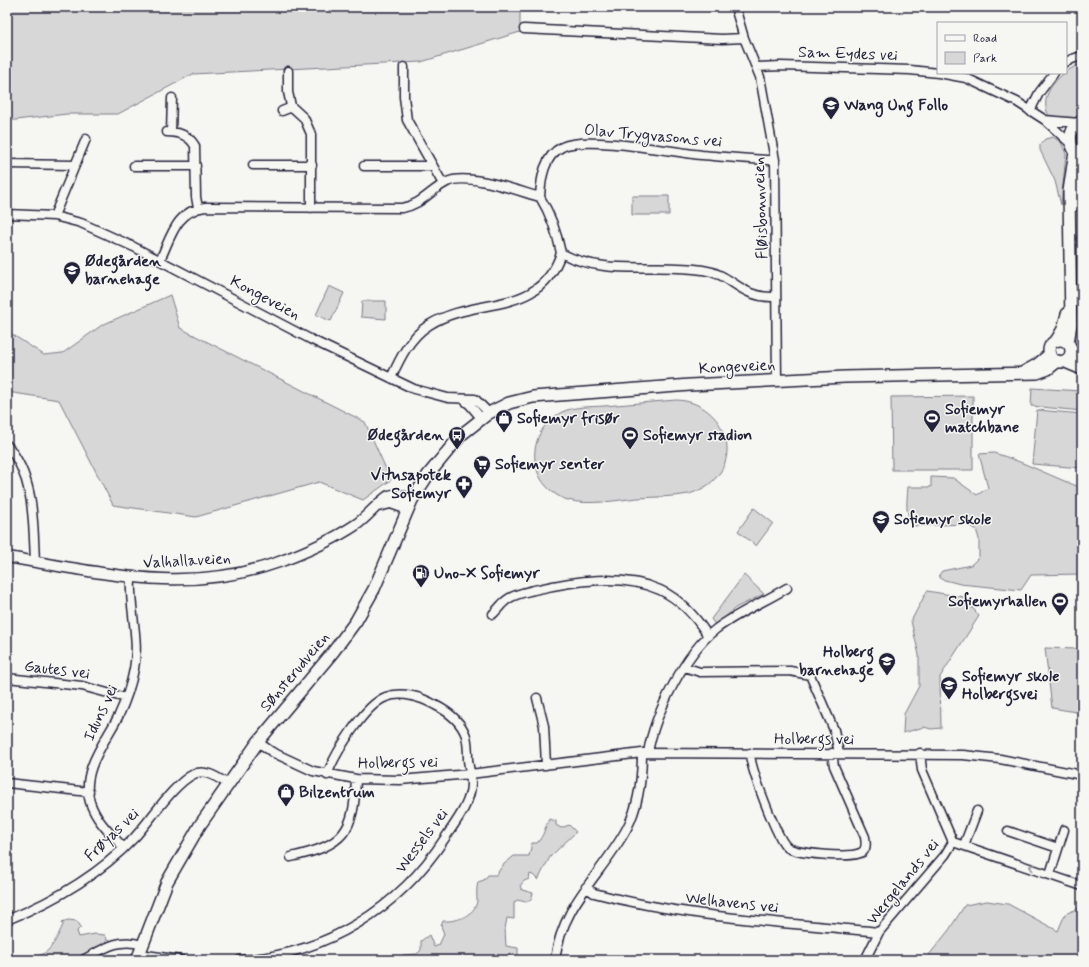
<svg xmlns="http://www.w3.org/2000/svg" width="1089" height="967" font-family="Mynerve,sans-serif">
  <rect width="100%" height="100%" fill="#f6f6f2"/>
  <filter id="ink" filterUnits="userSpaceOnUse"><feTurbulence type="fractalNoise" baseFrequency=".025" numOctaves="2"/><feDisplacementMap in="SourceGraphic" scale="8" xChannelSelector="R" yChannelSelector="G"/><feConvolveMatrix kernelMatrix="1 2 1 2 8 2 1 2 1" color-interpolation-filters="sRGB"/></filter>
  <g filter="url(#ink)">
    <path fill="#d7d7d7" stroke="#7c7c89" d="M7,7h513v25l-99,30 -228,12 -75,40h-51l-60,7z
      M1082,63v51c-10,11 -20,8 -32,4 -15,-24 12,-47 32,-55z
      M1053,137l8,5 5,12 -5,51 -6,-24 -15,-31v-5l5,-6z
      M632,196h37v19h-37z
      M329,286l15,7 -13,28 -15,-6z
      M170,295l10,33 185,94 26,58 -28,20 -44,-18 -123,35 -83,-12 -54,-105 -52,-8v-61l37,24 19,-2 39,-28z
      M362,301h24v18l-25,-2z
      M1032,388l50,3v20l-51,-5z
      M973,396v74h-81l-1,-73z
      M676,400c45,1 71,56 32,85 -6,4 -12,7 -19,9 -17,3 -34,3 -51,4 -20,2 -51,8 -70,2 -11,-3 -21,-11 -27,-21 -7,-12 -8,-26 -4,-38 4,-13 13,-23 25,-29 13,-6 28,-5 42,-6 24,-2 48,-4 72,-6z
      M1037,410l45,4v54l-50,-4z
      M994,453c31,9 58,24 88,35v46l-4,4 2,7 2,1v28l-51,1 -10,15 -61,-6 -19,-5 -2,-4 3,-4 29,-6 8,-8v-18l-3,-10 -10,-5 -51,2c-11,-11 -8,-24 -7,-39h23v-10l22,1 24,17 11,-7 -9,-34z
      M754,508l19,15 -17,23 -18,-15z
      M744,575l20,19 -29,14 -19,18 -5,-7z
      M927,591l37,6 15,19 -39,61 1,51 -10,1 -7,-2 -21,6 1,-19 15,-28v-31l-8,-34z
      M1045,648l33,1 4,3v61l-30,-5z
      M549,819l7,2v4l5,3 8,-3 7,7 -26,25 -12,23 -5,-5 -3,-1 -1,5 -5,2 -4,5 2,4 11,3 -2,7 -5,2 -9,-2 -3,3v16l-7,-1 -2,11 1,17 12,2v12h-67l-2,-2 -9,2h-39l2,-5 14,-1 4,-4v-9l8,-6 5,12 5,-2 5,-11 -3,-8 2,-5c12,1 32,-5 34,-20 0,-7 -1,-11 1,-19l6,-2 4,-5h8l7,-10 11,-9h15l3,-13h5c7,-7 8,-16 12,-24z
      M987,901l21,3 50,27 7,-17 17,-7v53h-157l24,-30 16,-25z
      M68,920l9,1 4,6 -4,4 2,6 16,-3 10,1 2,4 -1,5 -36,16h-56c8,-2 16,-1 24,-4 14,-4 19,-19 25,-31l-1,-3z"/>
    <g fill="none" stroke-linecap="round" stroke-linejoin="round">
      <g stroke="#22223b" stroke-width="11">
        <path id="minor" d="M735,7l9,31 16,39 15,83 2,221
          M524,29l198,10 22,-1
          M1066,62l6,-3 10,-3
          M404,67v30l3,23 36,64
          M757,67l24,-1 129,4 28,3
          M288,71v21l3,14 13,12 7,16v74
          M939,73l27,5 51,24 28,18 26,24
          M282,111l10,-4
          M1030,111l9,-18 15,-20
          M1045,120l34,3
          M167,132c12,0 22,3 28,14l1,51 2,11
          M171,132l1,-34
          M7,164l67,1
          M253,165h59
          M134,166h62
          M364,166h68
          M540,197c1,-19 4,-41 22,-50 22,-12 112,5 140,8 24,2 49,5 73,5
          M7,214l47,2 27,7 53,24 176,92 104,50 34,9 27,1 14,14
          M54,216l32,-77
          M160,260c11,-23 16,-49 45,-53l197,1c21,-4 27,-17 45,-26 20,-10 71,9 93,15 11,18 17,36 21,56 44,24 95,9 142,17 30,4 37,29 73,27
          M391,378c9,-20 19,-41 38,-53 47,-30 111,-7 132,-72
          M464,400l6,5 11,13
          M7,445c28,33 26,76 28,117
          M493,614c5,-5 9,-11 15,-15 7,-5 17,-7 26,-9 39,-9 88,-17 126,0 20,9 37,28 48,46
          M684,667l16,5 90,-1 20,4 24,55 5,23
          M7,678l75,8 44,12
          M537,698l7,28 2,39
          M258,742l14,10 41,19 43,8 44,1 70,-6 172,-21 321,2 37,4 82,16
          M648,753c6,-38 37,-100 68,-124 21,-16 48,-27 71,-41
          M750,753c0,14 27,86 37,94 8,7 63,11 73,6 7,-2 6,-10 5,-16l-31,-71 -2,-13
          M7,783l82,9
          M1008,831l50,17
          M953,842l129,44
          M964,845l13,-34
          M124,848c-13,-14 -28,-27 -34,-46 -10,-31 16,-61 29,-87 7,-15 12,-30 15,-46 6,-31 -5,-60 -3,-91
          M291,857c53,-12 63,-24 65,-78
          M1050,874l14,-44
          M586,887l8,6c93,25 189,29 285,39
          M7,920c47,-19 92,-45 127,-82 16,-17 40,-55 60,-64 12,-5 24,4 34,10
          M139,954l42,6
          M83,960c20,-11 36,-23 59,-15
          M240,960c85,-5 159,-51 205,-122 10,-15 26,-35 26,-54 0,-8 -2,-16 -3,-24 0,-7 0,-16 -2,-24 -5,-15 -17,-24 -31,-31 -14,-8 -33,-14 -49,-8 -22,8 -51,57 -59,78
          M555,960c7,-57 47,-85 72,-132 12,-23 15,-50 15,-75
          M865,960l14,-28 66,-77 8,-13 -31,-72 -2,-17"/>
      </g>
      <g stroke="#22223b" stroke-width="13">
        <path id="tertiary" d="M378,506l13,-3 17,6
          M7,557c94,15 178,39 272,5 27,-10 54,-22 78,-38 9,-6 26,-26 32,-28 7,-3 16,1 23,4"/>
      </g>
      <g stroke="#22223b" stroke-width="14">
        <path id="secondary" d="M1081,156c-14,-8 -14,-27 1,-35
          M1073,206l9,-34
          M1049 351a11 11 0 1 1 22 0a11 11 0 1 1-22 0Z
          M1056,341l7,-12 4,-15
          M1068,343l3,-19 -2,-133 6,-40
          M1071,350l11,10
          M1063,361l19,8
          M1022,373l16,-9 12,-10
          M137,960l30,-78 33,-57 58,-83 75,-90 23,-31 18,-32 38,-89 16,-25 33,-40 28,-22 20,-10 24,-6 157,-12 155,-8 192,-4 11,-4 10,-8"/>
      </g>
      <use href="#minor" stroke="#f6f6f2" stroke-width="8"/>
      <use href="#tertiary" stroke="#f6f6f2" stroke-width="10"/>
      <use href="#secondary" stroke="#f6f6f2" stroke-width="11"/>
    </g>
    <defs><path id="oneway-chevron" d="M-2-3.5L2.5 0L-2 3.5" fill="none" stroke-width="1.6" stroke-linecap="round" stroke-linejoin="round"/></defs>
    <use stroke="#9797a0" href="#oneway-chevron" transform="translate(1032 867) rotate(-162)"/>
  </g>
  <defs>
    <g id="school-pin" transform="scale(0.9)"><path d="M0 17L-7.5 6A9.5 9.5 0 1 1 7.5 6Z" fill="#22223b" stroke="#f6f6f2"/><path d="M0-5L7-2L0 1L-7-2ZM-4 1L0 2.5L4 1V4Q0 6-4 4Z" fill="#fff"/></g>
    <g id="shop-pin" transform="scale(0.9)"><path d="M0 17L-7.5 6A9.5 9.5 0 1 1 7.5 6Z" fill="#22223b" stroke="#f6f6f2"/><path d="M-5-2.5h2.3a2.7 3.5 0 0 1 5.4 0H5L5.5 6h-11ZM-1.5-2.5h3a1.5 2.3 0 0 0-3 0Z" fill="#fff"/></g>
    <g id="stadium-pin" transform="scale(0.9)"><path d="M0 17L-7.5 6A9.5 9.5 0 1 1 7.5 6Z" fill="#22223b" stroke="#f6f6f2"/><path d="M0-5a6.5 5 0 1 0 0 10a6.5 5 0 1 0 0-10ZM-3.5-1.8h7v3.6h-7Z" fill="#fff"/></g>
    <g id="bus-pin" transform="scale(0.9)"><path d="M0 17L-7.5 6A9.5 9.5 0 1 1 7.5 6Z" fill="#22223b" stroke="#f6f6f2"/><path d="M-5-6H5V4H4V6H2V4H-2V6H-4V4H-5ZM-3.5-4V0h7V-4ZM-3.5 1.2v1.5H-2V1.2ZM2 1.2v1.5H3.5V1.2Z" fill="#fff"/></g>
    <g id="supermarket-pin" transform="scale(0.9)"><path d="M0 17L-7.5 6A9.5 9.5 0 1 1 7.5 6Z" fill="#22223b" stroke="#f6f6f2"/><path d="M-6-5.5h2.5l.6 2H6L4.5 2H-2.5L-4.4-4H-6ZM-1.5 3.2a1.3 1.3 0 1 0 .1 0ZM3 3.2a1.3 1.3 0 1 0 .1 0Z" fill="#fff"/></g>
    <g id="pharmacy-pin" transform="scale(0.9)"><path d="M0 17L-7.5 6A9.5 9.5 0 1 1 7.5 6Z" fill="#22223b" stroke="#f6f6f2"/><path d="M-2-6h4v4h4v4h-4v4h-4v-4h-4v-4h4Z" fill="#fff"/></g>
    <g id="fuel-pin" transform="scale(0.9)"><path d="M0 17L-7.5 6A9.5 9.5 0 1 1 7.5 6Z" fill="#22223b" stroke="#f6f6f2"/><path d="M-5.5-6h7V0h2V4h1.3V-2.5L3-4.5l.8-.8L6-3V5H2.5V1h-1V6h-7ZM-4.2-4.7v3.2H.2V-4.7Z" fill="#fff"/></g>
  </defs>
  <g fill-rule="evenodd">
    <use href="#school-pin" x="831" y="105"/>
    <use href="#school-pin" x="72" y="270"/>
    <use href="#shop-pin" x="504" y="418"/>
    <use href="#stadium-pin" x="932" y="418"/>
    <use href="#bus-pin" x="457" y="435"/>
    <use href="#stadium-pin" x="630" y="435"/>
    <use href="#supermarket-pin" x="482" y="464"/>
    <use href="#pharmacy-pin" x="464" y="484"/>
    <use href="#school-pin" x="881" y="519"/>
    <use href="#fuel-pin" x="421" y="573"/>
    <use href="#stadium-pin" x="1060" y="601"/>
    <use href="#school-pin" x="887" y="661"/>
    <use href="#school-pin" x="949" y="685"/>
    <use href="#shop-pin" x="286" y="792"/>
  </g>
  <g text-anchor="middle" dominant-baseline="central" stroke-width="3" stroke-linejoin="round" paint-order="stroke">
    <g font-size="16" fill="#22223b" stroke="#f6f6f2">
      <text transform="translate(848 54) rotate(2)">Sam Eydes vei</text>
      <text transform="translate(653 136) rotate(5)">Olav Trygvasons vei</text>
      <text transform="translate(761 208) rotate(-92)">Fløisbonnveien</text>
      <text transform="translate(265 298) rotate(28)">Kongeveien</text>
      <text transform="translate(737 367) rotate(-3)">Kongeveien</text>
      <text transform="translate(187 561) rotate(-3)">Valhallaveien</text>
      <text transform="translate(57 670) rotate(7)">Gautes vei</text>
      <text transform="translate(295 672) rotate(-50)">Sønsterudveien</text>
      <text transform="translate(101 713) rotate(-65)">Iduns vei</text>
      <text x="814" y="739">Holbergs vei</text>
      <text transform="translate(398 763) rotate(-1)">Holbergs vei</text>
      <text transform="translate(112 835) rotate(-44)">Frøyas vei</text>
      <text transform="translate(422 841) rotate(-53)">Wessels vei</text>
      <text transform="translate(903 882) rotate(-51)">Wergelands vei</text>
      <text transform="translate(732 903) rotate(6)">Welhavens vei</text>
    </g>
    <g font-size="16" font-weight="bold" fill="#22223b" stroke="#f6f6f2" text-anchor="start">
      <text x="844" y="105">Wang Ung Follo</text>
      <text x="85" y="261">Ødegården<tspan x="85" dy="18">barnehage</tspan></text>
      <text x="945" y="409">Sofiemyr<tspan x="945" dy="18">matchbane</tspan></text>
      <text x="517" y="418">Sofiemyr frisør</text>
      <text x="444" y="435" text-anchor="end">Ødegården</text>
      <text x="643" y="435">Sofiemyr stadion</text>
      <text x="495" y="464">Sofiemyr senter</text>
      <text x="451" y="475" text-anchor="end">Vitusapotek<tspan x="451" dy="18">Sofiemyr</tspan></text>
      <text x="894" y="519">Sofiemyr skole</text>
      <text x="434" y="573">Uno-X Sofiemyr</text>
      <text x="1047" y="601" text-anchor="end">Sofiemyrhallen</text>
      <text x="874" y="652" text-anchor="end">Holberg<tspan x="874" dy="18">barnehage</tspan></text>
      <text x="962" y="676">Sofiemyr skole<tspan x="962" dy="18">Holbergsvei</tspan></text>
      <text x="299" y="792">Bilzentrum</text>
    </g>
  </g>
  <rect width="1089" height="967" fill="none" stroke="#f6f6f2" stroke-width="24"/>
  <rect x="12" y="12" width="1065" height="943" fill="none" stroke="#22223b" stroke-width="1.5" filter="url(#ink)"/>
  <rect x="937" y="22" width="130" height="52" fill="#f6f6f2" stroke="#a1a1a9"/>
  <rect x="945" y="35" width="20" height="6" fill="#f6f6f2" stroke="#a1a1a9"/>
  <text x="973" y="42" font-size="12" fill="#22223b">Road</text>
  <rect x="945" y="52" width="20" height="12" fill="#d7d7d7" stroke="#a1a1a9"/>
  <text x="973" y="62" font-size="12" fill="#22223b">Park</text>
</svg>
